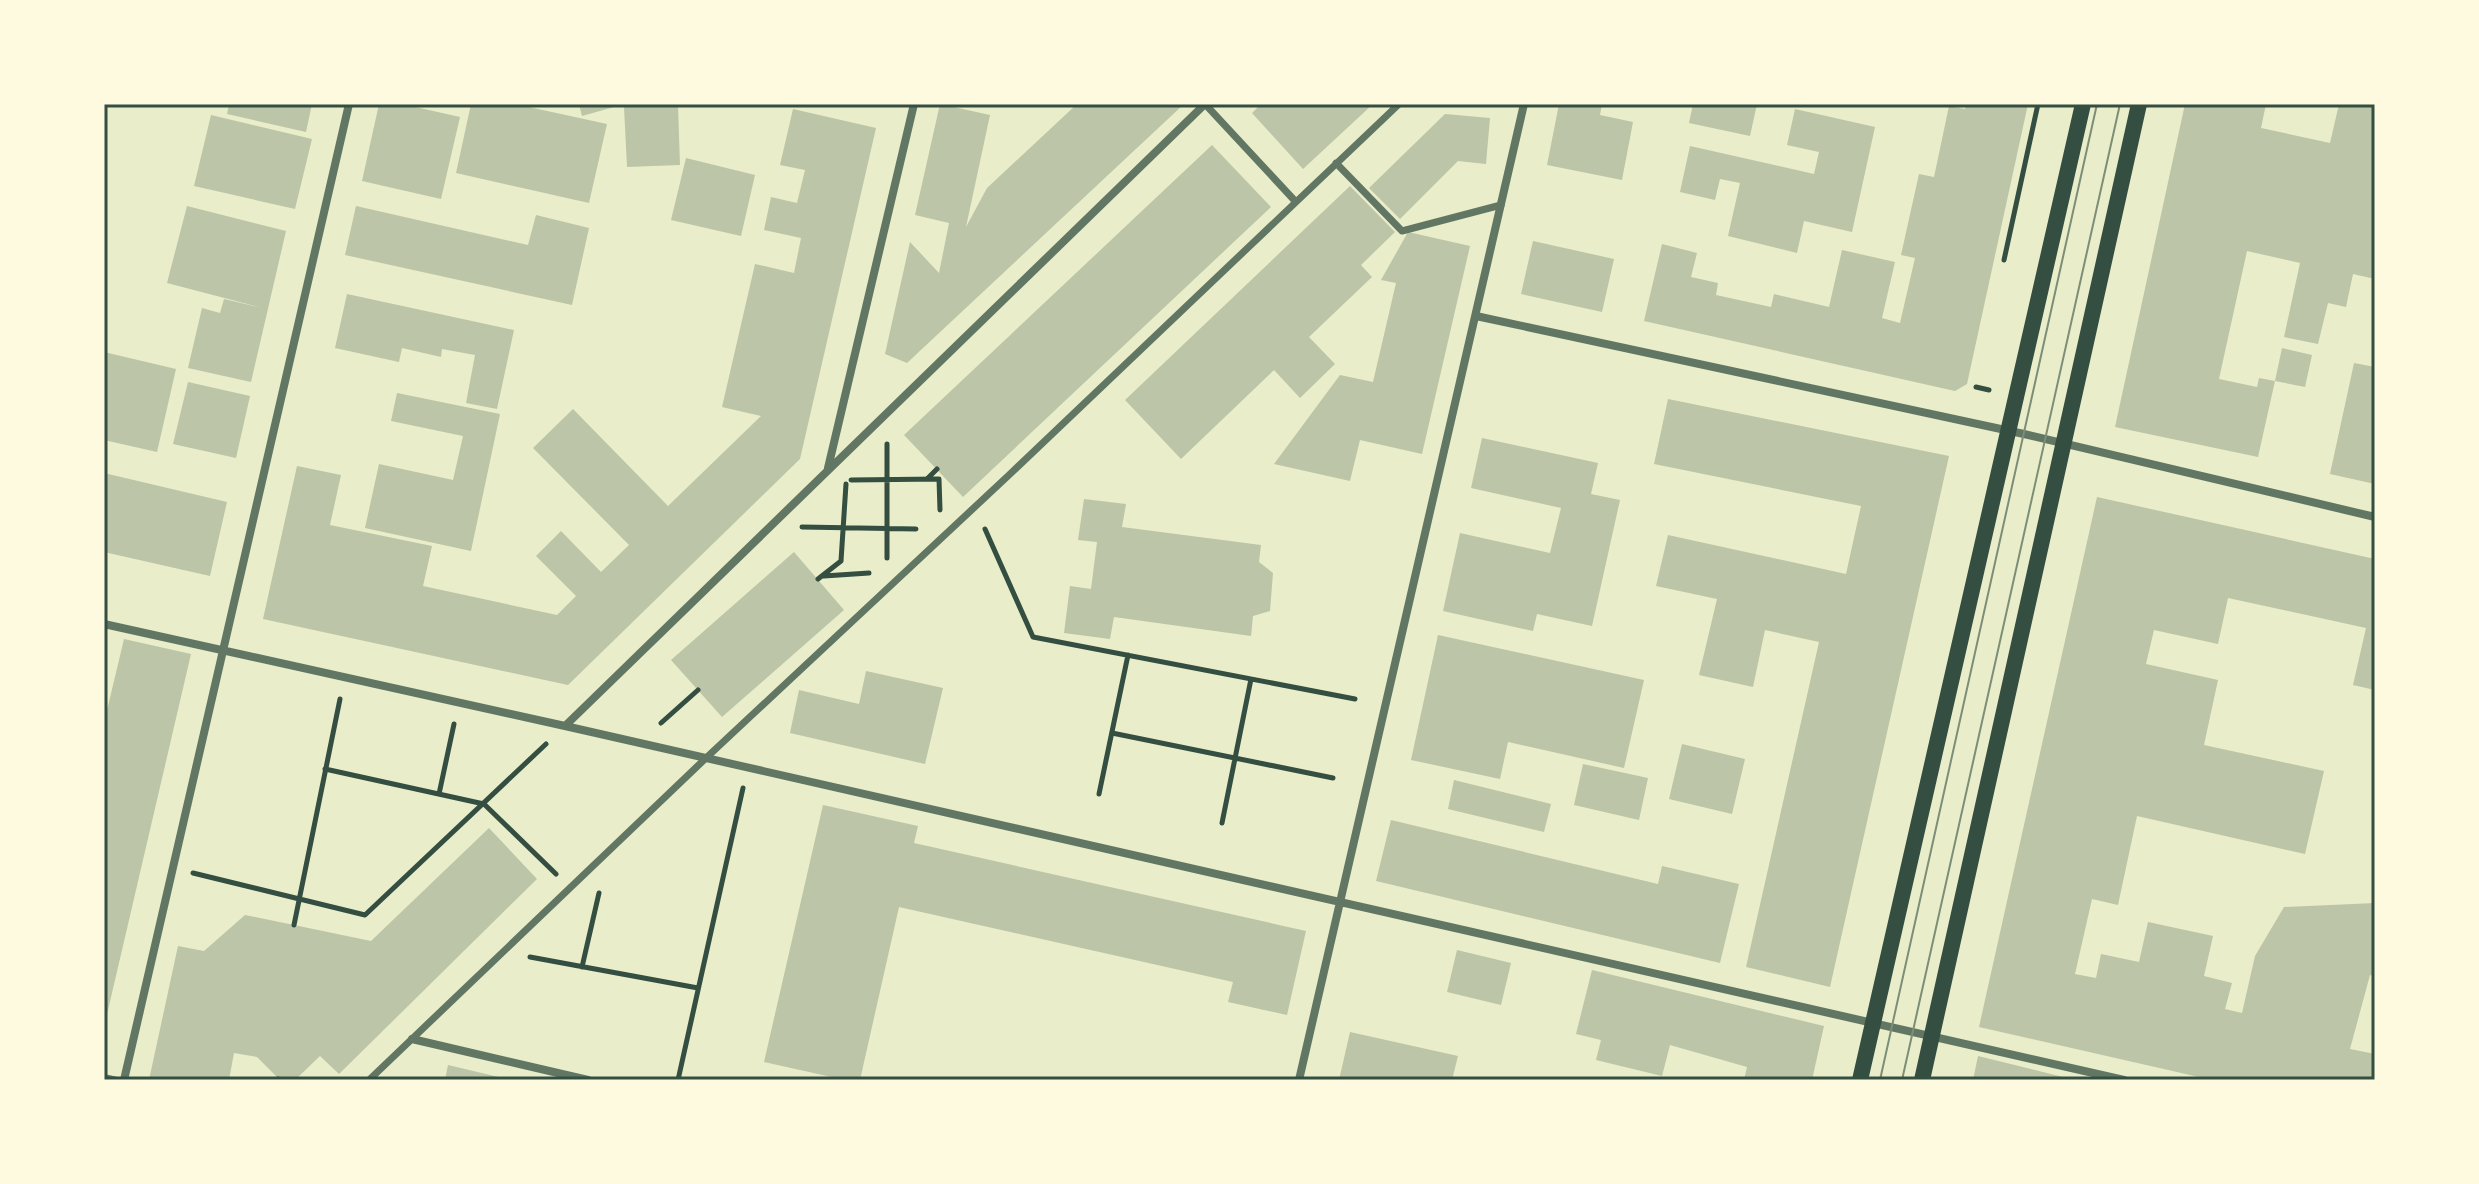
<svg xmlns="http://www.w3.org/2000/svg" width="2479" height="1184" font-family="Inter,sans-serif">
  <rect width="100%" height="100%" fill="#e9edc9"/>
  <path fill="#bcc5a7" d="M229,104h83l-6,28 -79,-18z
    M379,104h23l58,13 -19,82 -79,-18z
    M471,104h44l92,20 -18,79 -133,-30z
    M579,104h42v1l-39,11z
    M940,104l50,11 -24,112 21,-39 90,-84h107l-277,259 -22,-9 25,-112 29,31 10,-50 -34,-8z
    M1261,104h112l-70,65 -51,-56z
    M1559,104h43l-2,11 33,7 -11,58 -75,-15z
    M1693,104h64l-7,32 -61,-13z
    M1966,104h62l-61,280 -12,7 -311,-70 18,-77 35,9 -6,24 27,6 -2,12 55,12 3,-13 55,13 13,-57 53,12 -13,56 18,5 15,-65 -14,-3 18,-81 15,3 15,-71 16,3z
    M2185,104h81l-5,24 69,15 9,-39h36v175l-22,-5 -7,33 -18,-4 -10,41 -34,-7 16,-74 -53,-12 -28,128 38,8 2,-9 16,3 -17,76 -143,-30z
    M678,105l2,60 -53,2 -3,-60z
    M793,109l83,19 -76,331 -232,226 -305,-66 34,-153 44,9 -11,50 102,21 -9,40 134,29 19,-19 -40,-40 25,-25 40,41 28,-27 -96,-97 40,-39 95,97 93,-90 -39,-9 33,-143 39,9 7,-35 -37,-8 7,-33 26,6 8,-33 -25,-5z
    M1795,109l80,18 -23,105 -48,-11 -7,32 -69,-17 12,-53 -20,-4 -5,21 -35,-8 10,-46 124,28 5,-22 -32,-7z
    M1445,114l45,4 -4,46 -28,-3 -58,58 -31,-31z
    M211,115l101,24 -17,70 -101,-23z
    M1212,145l59,62 -308,290 -59,-62z
    M686,158l69,17 -14,61 -70,-16z
    M1350,186l45,46 -34,33 11,12 -63,60 26,27 -35,34 -26,-28 -93,89 -56,-59z
    M187,206l99,25 -35,151 -63,-14 14,-60 18,5 4,-14 39,9 -96,-25z
    M356,206l172,39 8,-30 53,13 -17,77 -227,-50z
    M1408,232l62,14 -48,208 -62,-14 -10,41 -76,-17 66,-89 33,7 23,-99 -15,-3z
    M1533,241l81,18 -12,53 -81,-18z
    M347,294l167,36 -17,79 -31,-6 9,-48 -33,-6 -1,8 -39,-9 -3,14 -64,-14z
    M2282,348l30,7 -7,32 -30,-6z
    M104,352l72,17 -19,83 -53,-12z
    M2354,363l21,4v117l-45,-10z
    M188,382l62,14 -14,62 -63,-14z
    M397,393l103,21 -29,137 -106,-23 14,-64 74,16 10,-44 -72,-15z
    M1668,399l281,57 -119,531 -84,-20 73,-325 -54,-12 -12,57 -54,-12 18,-76 -61,-13 12,-51 178,39 15,-68 -207,-42z
    M1482,438l116,25 -7,31 29,6 -28,126 -55,-12 -4,17 -90,-20 17,-78 90,20 11,-45 -90,-20z
    M104,473l123,29 -17,74 -106,-24z
    M2097,497l278,62v131l-22,-5 13,-57 -138,-30 -10,46 -64,-14 -8,34 72,16 -14,65 120,26 -19,83 -168,-38 -19,89 -26,-6 -17,75 21,4 5,-24 38,8 9,-40 65,14 -9,40 28,7 -7,26 17,4 13,-57 29,-49 91,-4v73l-5,-1 -20,74 25,5v26h-163l-233,-53z
    M1084,499l42,5 -4,23 139,18 -2,17 14,11 -3,38 -17,5 -2,20 -137,-19 -4,22 -46,-6 6,-47 21,3 6,-47 -19,-2z
    M794,552l50,58 -122,107 -51,-57z
    M1438,635l206,45 -20,88 -116,-26 -8,37 -89,-19z
    M124,639l67,15 -86,369 -1,-300z
    M866,671l77,17 -18,76 -135,-31 9,-43 60,14z
    M1682,744l63,15 -13,55 -63,-15z
    M1583,764l65,14 -9,42 -65,-15z
    M1454,780l97,24 -7,28 -96,-23z
    M823,805l95,21 -4,17 392,88 -19,84 -59,-13 5,-20 -334,-75 -39,173h-15l-81,-18z
    M1391,820l267,64 4,-18 77,18 -19,79 -344,-82z
    M489,828l48,51 -198,195 -19,-18 -25,24h-15l-23,-23 -23,-4 -5,27h-80l29,-134 26,5 41,-36 126,26z
    M1457,950l54,13 -10,42 -54,-13z
    M1592,970l232,56 -12,54h-68l3,-13 -77,-22 -8,31 -66,-16 5,-20 -25,-6z
    M1350,1032l108,24 -6,24h-113z
    M1978,1056l93,23v1h-98z
    M448,1065l59,14 -1,1h-61z"/>
  <g fill="none" stroke-linecap="round" stroke-linejoin="round">
    <path stroke="#344e41" stroke-width="5" d="M2004,260l34,-156
      M1976,387l13,3
      M887,444v114
      M927,479l10,-10
      M851,480l88,-1 1,31
      M802,527l114,2
      M985,529l48,108 322,62
      M824,576l45,-3
      M818,579l23,-18 5,-77
      M661,723l37,-33
      M1112,733l221,45
      M325,769l159,35 72,70
      M439,794l15,-70
      M1099,794l29,-139
      M1222,823l29,-144
      M193,873l172,42 181,-171
      M294,925l46,-226
      M530,957l168,31
      M582,967l17,-74
      M278,1080v-1
      M678,1080l65,-292"/>
    <path stroke="#617663" stroke-width="6" d="M104,1077l13,3"/>
    <path stroke="#617663" stroke-width="7" d="M1205,104l91,98
      M1336,163l66,68 99,-26
      M369,1080l337,-322 303,-283 390,-371"/>
    <path stroke="#617663" stroke-width="8" d="M1476,316l548,118 351,83
      M828,468l86,-364
      M104,624l461,102 1559,354
      M565,726l640,-622
      M412,1039l176,41
      M124,1080l225,-976
      M1299,1080l225,-976"/>
    <path stroke="#344e41" stroke-width="16" d="M1860,1080l223,-976
      M1922,1080l217,-976"/>
    <path stroke="#7c8e77" stroke-width="2" d="M1880,1080l217,-976
      M1902,1080l218,-976"/>
  </g>
  <rect width="2479" height="1184" fill="none" stroke="#fefae0" stroke-width="212"/>
  <rect x="106" y="106" width="2267" height="972" fill="none" stroke="#344e41" stroke-width="3"/>
</svg>
